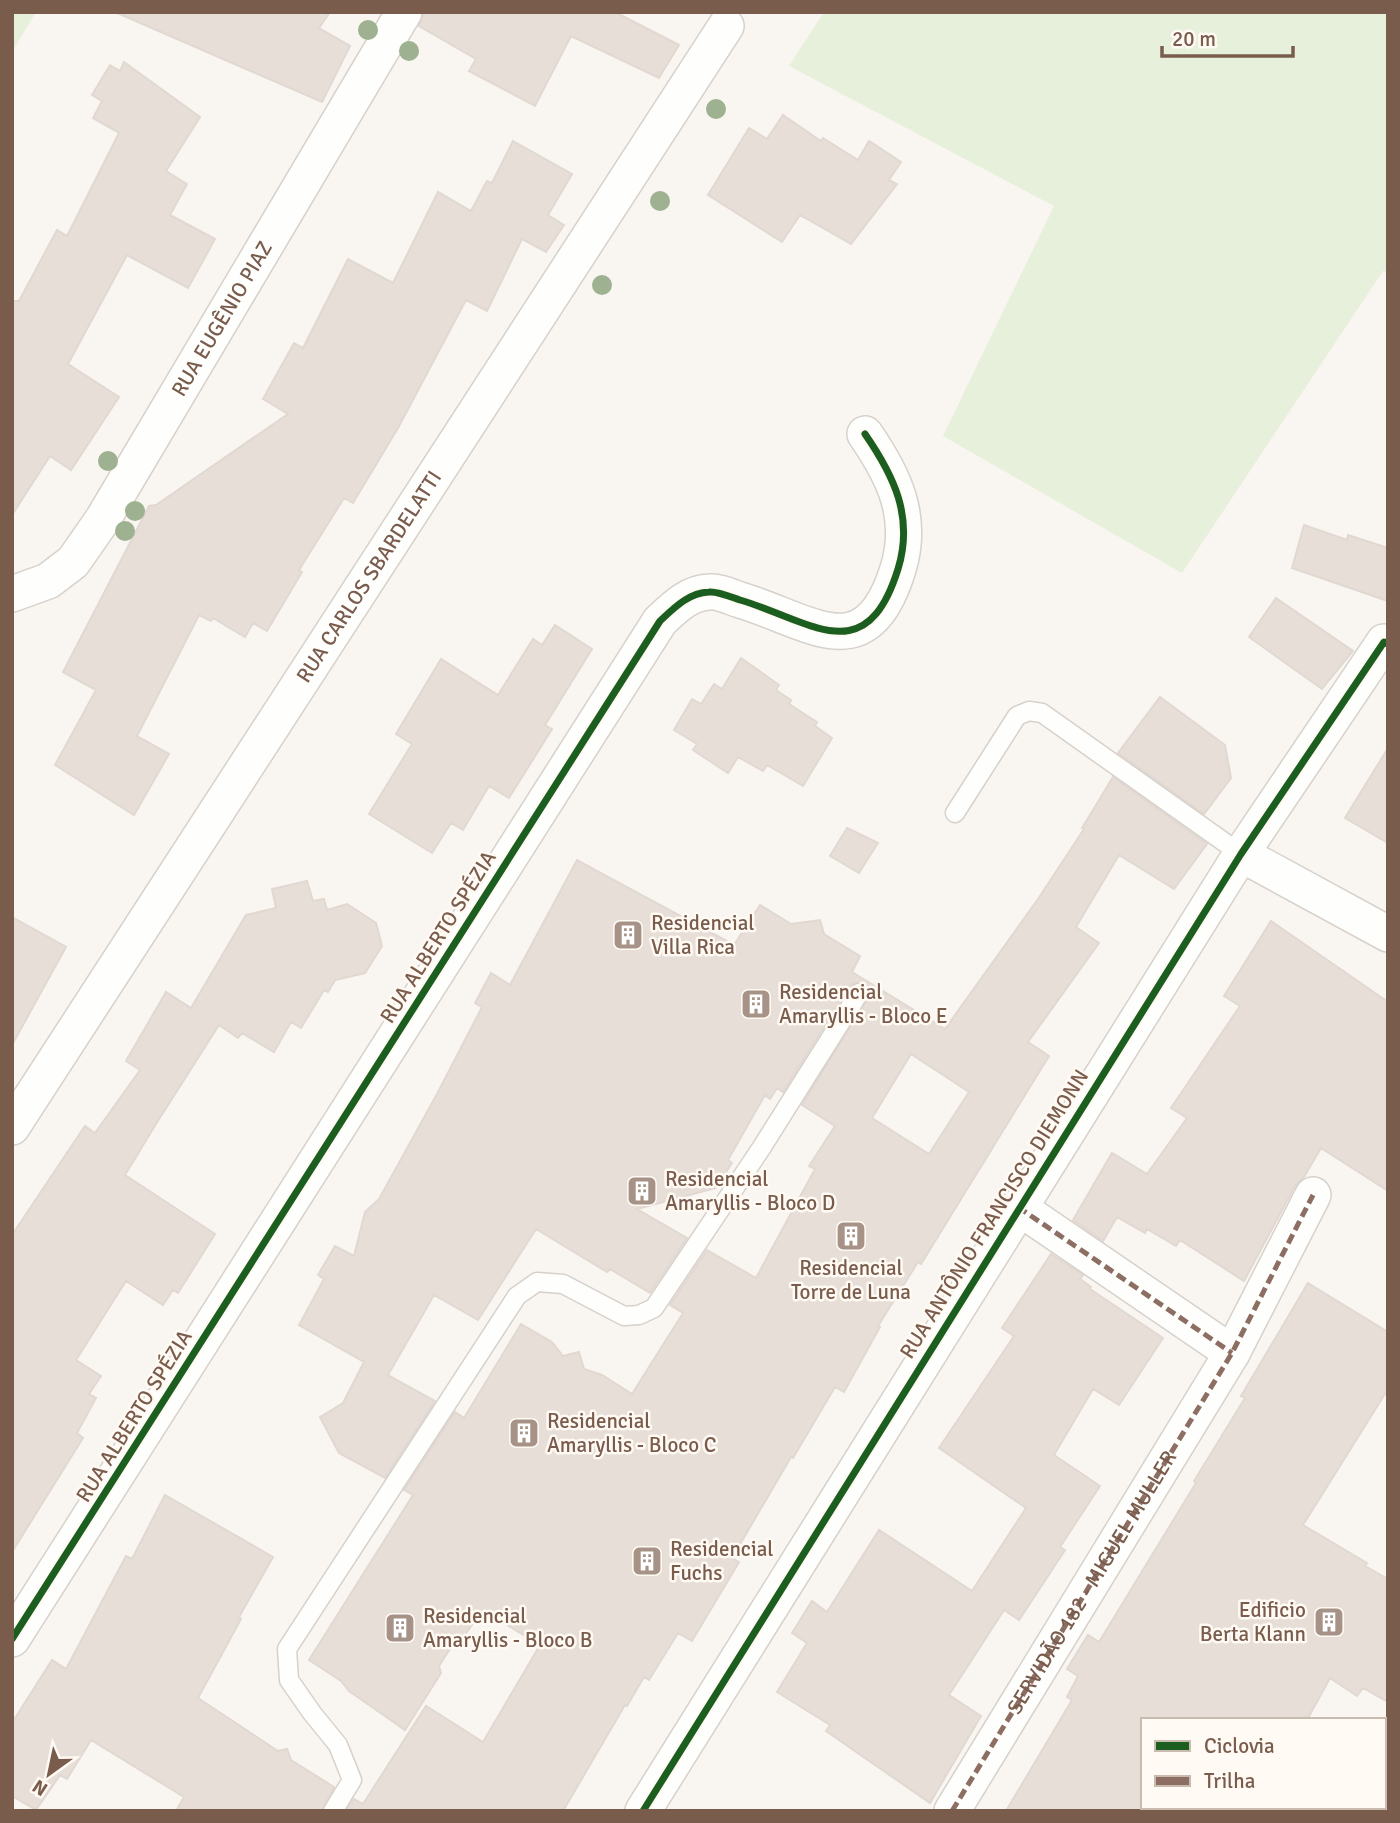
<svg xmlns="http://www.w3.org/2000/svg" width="1400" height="1823" font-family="Signika,sans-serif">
  <rect width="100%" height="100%" fill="#f9f5f0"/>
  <path fill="#e7f0db" d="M12,12h24l-24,40z
    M824,12h564v260l-5,-1 -201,302 -239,-137 111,-230 -265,-140z"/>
  <path fill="#e6ded7" stroke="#e2d8d2" stroke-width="2" fill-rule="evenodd" d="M115,12h215l-11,16 31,18 -28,56z
    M424,12h191l64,33 -20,33 -88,-42 -36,70 -66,-35 7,-12 -57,-33z
    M124,62l76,55 -34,54 21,13 -17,31 45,24 -27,49 -61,-33 -59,109 51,33 -48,73 -21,-14 -38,59v-214h7l38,-71 10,6 52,-103 -26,-15 9,-17 -10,-6 18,-30 10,6z
    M783,115l38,26 2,-3 35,22 11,-19 32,21 -12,18 8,4 -46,60 -51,-29 -18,27 -74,-47 41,-67 18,11z
    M513,141l59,33 -24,41 16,10 -18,27 -24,-13 -35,72 -21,-11 -68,128 -45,75 -9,-5 -45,72 3,2 -35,59 -14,-8 -8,14 -32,-19 -2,3 -12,-6 -62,121 32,18 -35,61 -79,-50 41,-75 -33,-18 86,-166 7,-1 132,-91 -25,-15 31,-56 9,5 45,-89 45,24 45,-91 33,19 16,-30 5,2z
    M1304,525l43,15 1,-5 40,13v53l-96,-33z
    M1276,598l77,53 -31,38 -73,-52z
    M555,625l37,24 -47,76 7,4 -43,69 -20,-12 -26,44 -12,-7 -19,30 -63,-39 43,-70 -16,-10 45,-75 57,36 35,-56 9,6z
    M741,658l38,27 -3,5 15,10 -2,4 28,18 -2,4 17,12 -29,48 -36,-21 -4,6 -25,-14 -10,16 -35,-23 4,-6 -23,-14 18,-31 9,5 13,-20 8,5z
    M1160,697l65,48 6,33 -27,36 -86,-61z
    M1388,748v95l-43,-25z
    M1113,777l94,67 -33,45 -55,-34 -43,72 23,16 -71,99 21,14 -128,208 -3,-2 -40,64 2,1 -36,65 -9,-5 -42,71 -2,-1 -59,101 7,4 -47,79 -14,-8 -29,47 -5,-3 -17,29 -2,-1 -62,106h-217l8,-12 9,5 63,-98 57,36 57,-97 -58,-35 -17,25 -8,3 -18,28 2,7 -36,57 -56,-39 -8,-10 -32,-21 104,-165 -9,-5 51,-78 9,6 57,-94 31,18 11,14 16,-4 5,17 18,6 30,19 51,-81 -13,-8 37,-55 49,28 59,-109 -6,-3 26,-40 -33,-21 68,-111 -1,-6 -5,-5h-10l-5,4 -66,105 -6,-4 -7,11 -5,-4 -37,65 4,3 -16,25 -79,21 50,29 -37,55 -40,-24 -3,3 -71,-43 -58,91 -44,-25 -46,80 47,26 -50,77 -46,-25 -19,-36 23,-14 21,-41 -65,-37 25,-46 -6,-4 17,-29 19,10 11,-44 14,-13 58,-105 45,-87 -7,-4 16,-30 19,12 67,-125 157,85 26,-40 31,19 29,-4 4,14 36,22 -8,16 93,57 93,-130 46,-70 -2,-1zM911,1054l58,38 -40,62 -57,-36z
    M847,828l31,15 -19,30 -29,-17z
    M307,881l6,20 11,-2 3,11 20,-6 29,19 6,23 -17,27 -30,7 -7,12 -4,-2 -23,38 -10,-6 -17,30 -32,-19 -4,5 -19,-13 -63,99 -31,51 90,59 -37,59 -5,-3 -10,15 -37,-24 -50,79 25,16 -12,18 7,4 -19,35 6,5 -71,114v-317l73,-109 10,7 45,-63 -14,-9 40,-69 25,16 55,-93 30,-7 -4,-19z
    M12,917l54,30 -54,98z
    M1271,921l117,81v189l-67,-43 -17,29 -9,9 -51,95 -64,-41 -4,6 -29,-17 -2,4 -28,-16 -14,24 -30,-21 39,-67 35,21 40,-56 -16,-10 69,-102 -16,-10z
    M1051,1254l32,21 -3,4 11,8 -1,2 73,49 -44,67 -26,-16 -39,66 46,31 -40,61 5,3 -46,70 -15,-10 -55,85 32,21 -51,87 -104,-72 4,-6 -53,-33 30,-49 -15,-10 20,-32 15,11 52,-82 93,61 54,-83 -87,-60 75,-112 -12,-8z
    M1308,1283l80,49v57l-85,136 64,38 -2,3 23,13v123l-25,-14 -6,8 -27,-18 -23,42h-164v91h-137l66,-111 -5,-3 11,-21 -11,-7 21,-34 11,7 97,-159 -2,-2 51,-83 -4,-2z
    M165,1495l108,62 -34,60 2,2 -43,79 80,53 9,-2 4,11 43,27 -12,24h-146l8,-14 -93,-57 -24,39 -7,-4 -24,35 -24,-14v-73l40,-63 14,9 60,-113 6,3z"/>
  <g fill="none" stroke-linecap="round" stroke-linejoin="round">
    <g stroke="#d7d1cb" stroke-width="21">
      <path id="lane" d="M955,813l62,-97 12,-5 13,2 199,141
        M333,1811l19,-31 -14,-35 -26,-32 -23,-33 -2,-31 230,-353 20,-14 26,2 61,32 15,-1 15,-7 108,-161 97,-154"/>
    </g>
    <g stroke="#d7d1cb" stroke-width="38">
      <g id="street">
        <path id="s1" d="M12,594l36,-13 25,-19 30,-43 301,-507"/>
        <path d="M1241,854l147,80"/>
        <path id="s2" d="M12,1127l714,-1101"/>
        <path d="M1018,1207l214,146"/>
        <path d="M12,1639l648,-1018c14,-13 28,-28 49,-29 9,-1 22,5 31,8 71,21 126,72 158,-31 16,-52 -4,-93 -33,-135"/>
        <path d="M643,1811l598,-957 143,-212 4,2"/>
        <path id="s3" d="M952,1811l280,-458 81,-158"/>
      </g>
    </g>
    <use href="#lane" stroke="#fefefd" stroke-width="18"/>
    <use href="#street" stroke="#fefefd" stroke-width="35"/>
    <path stroke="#8d6e63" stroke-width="5" stroke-dasharray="10 5" stroke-linecap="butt" d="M1018,1207l214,146
      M952,1811l280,-458 81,-158"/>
    <g stroke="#fffaf3" stroke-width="11">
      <path id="cycleway" d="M12,1639l648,-1018c14,-13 28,-28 49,-29 9,-1 22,5 31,8 71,21 126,72 158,-31 16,-52 -4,-93 -33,-135
        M643,1811l598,-957 143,-212 4,2"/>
    </g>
    <use href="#cycleway" stroke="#1b5e20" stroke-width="7"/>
  </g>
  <g fill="#9eb190">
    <circle cx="368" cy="30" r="10"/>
    <circle cx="409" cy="51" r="10"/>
    <circle cx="716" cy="109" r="10"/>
    <circle cx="660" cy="201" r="10"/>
    <circle cx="602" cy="285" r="10"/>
    <circle cx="108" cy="461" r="10"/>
    <circle cx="135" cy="511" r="10"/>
    <circle cx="125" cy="531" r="10"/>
  </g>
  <defs>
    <g id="building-square" transform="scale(1.575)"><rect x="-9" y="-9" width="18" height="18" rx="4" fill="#a69286" stroke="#fffaf3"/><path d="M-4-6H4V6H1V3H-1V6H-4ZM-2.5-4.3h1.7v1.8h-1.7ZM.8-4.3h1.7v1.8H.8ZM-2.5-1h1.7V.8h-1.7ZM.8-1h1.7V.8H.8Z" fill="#fff"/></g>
  </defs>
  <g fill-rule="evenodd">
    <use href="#building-square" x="628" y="935"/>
    <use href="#building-square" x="756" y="1004"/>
    <use href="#building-square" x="642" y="1191"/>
    <use href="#building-square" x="851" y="1236"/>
    <use href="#building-square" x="524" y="1433"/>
    <use href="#building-square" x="647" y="1561"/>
    <use href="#building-square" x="1329" y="1622"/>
    <use href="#building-square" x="400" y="1628"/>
  </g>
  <g text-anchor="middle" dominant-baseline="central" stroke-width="5" stroke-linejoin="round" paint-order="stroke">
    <g font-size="21" fill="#7a5c4d" stroke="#fffaf3">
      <text stroke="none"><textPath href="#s1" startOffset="355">RUA EUGÊNIO PIAZ</textPath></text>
      <text stroke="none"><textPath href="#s2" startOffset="656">RUA CARLOS SBARDELATTI</textPath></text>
      <text transform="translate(438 937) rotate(-58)">RUA ALBERTO SPÉZIA</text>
      <text transform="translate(994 1214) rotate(-58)">RUA ANTÔNIO FRANCISCO DIEMONN</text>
      <text transform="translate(134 1416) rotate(-58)">RUA ALBERTO SPÉZIA</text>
      <text stroke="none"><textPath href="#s3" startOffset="268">SERVIDÃO 182 - MIGUEL MULLER</textPath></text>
    </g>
    <g font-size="21" fill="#7a5c4d" stroke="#fffaf3" text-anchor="start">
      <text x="651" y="923">Residencial<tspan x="651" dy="24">Villa Rica</tspan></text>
      <text x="779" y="992">Residencial<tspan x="779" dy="24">Amaryllis - Bloco E</tspan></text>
      <text x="665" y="1179">Residencial<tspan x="665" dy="24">Amaryllis - Bloco D</tspan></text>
      <text x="851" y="1268" text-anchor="middle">Residencial<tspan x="851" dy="24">Torre de Luna</tspan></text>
      <text x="547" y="1421">Residencial<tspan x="547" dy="24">Amaryllis - Bloco C</tspan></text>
      <text x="670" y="1549">Residencial<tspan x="670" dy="24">Fuchs</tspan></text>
      <text x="1306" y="1610" text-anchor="end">Edificio<tspan x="1306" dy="24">Berta Klann</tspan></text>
      <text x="423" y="1616">Residencial<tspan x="423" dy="24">Amaryllis - Bloco B</tspan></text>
    </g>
  </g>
  <rect width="1400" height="1823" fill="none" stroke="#7a5c4d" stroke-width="28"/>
  <rect x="1141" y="1718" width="245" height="91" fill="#fffaf3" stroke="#cabbb1" stroke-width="2"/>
  <rect x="1155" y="1741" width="35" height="10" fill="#1b5e20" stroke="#cabbb1" stroke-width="2"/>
  <text x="1204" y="1753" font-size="21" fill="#7a5c4d">Ciclovia</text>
  <rect x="1155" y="1776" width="35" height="10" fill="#8d6e63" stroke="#cabbb1" stroke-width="2"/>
  <text x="1204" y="1788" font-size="21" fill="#7a5c4d">Trilha</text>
  <g transform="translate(49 1774) rotate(213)" stroke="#fffaf3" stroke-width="5" paint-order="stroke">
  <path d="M0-5L12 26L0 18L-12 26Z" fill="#7a5c4d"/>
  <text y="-10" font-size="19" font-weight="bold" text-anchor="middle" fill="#7a5c4d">N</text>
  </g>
  <path d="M1162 46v10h131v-10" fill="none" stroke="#7a5c4d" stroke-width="3.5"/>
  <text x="1172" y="46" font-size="21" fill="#7a5c4d" stroke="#fffaf3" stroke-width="5" paint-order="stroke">20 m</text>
</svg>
